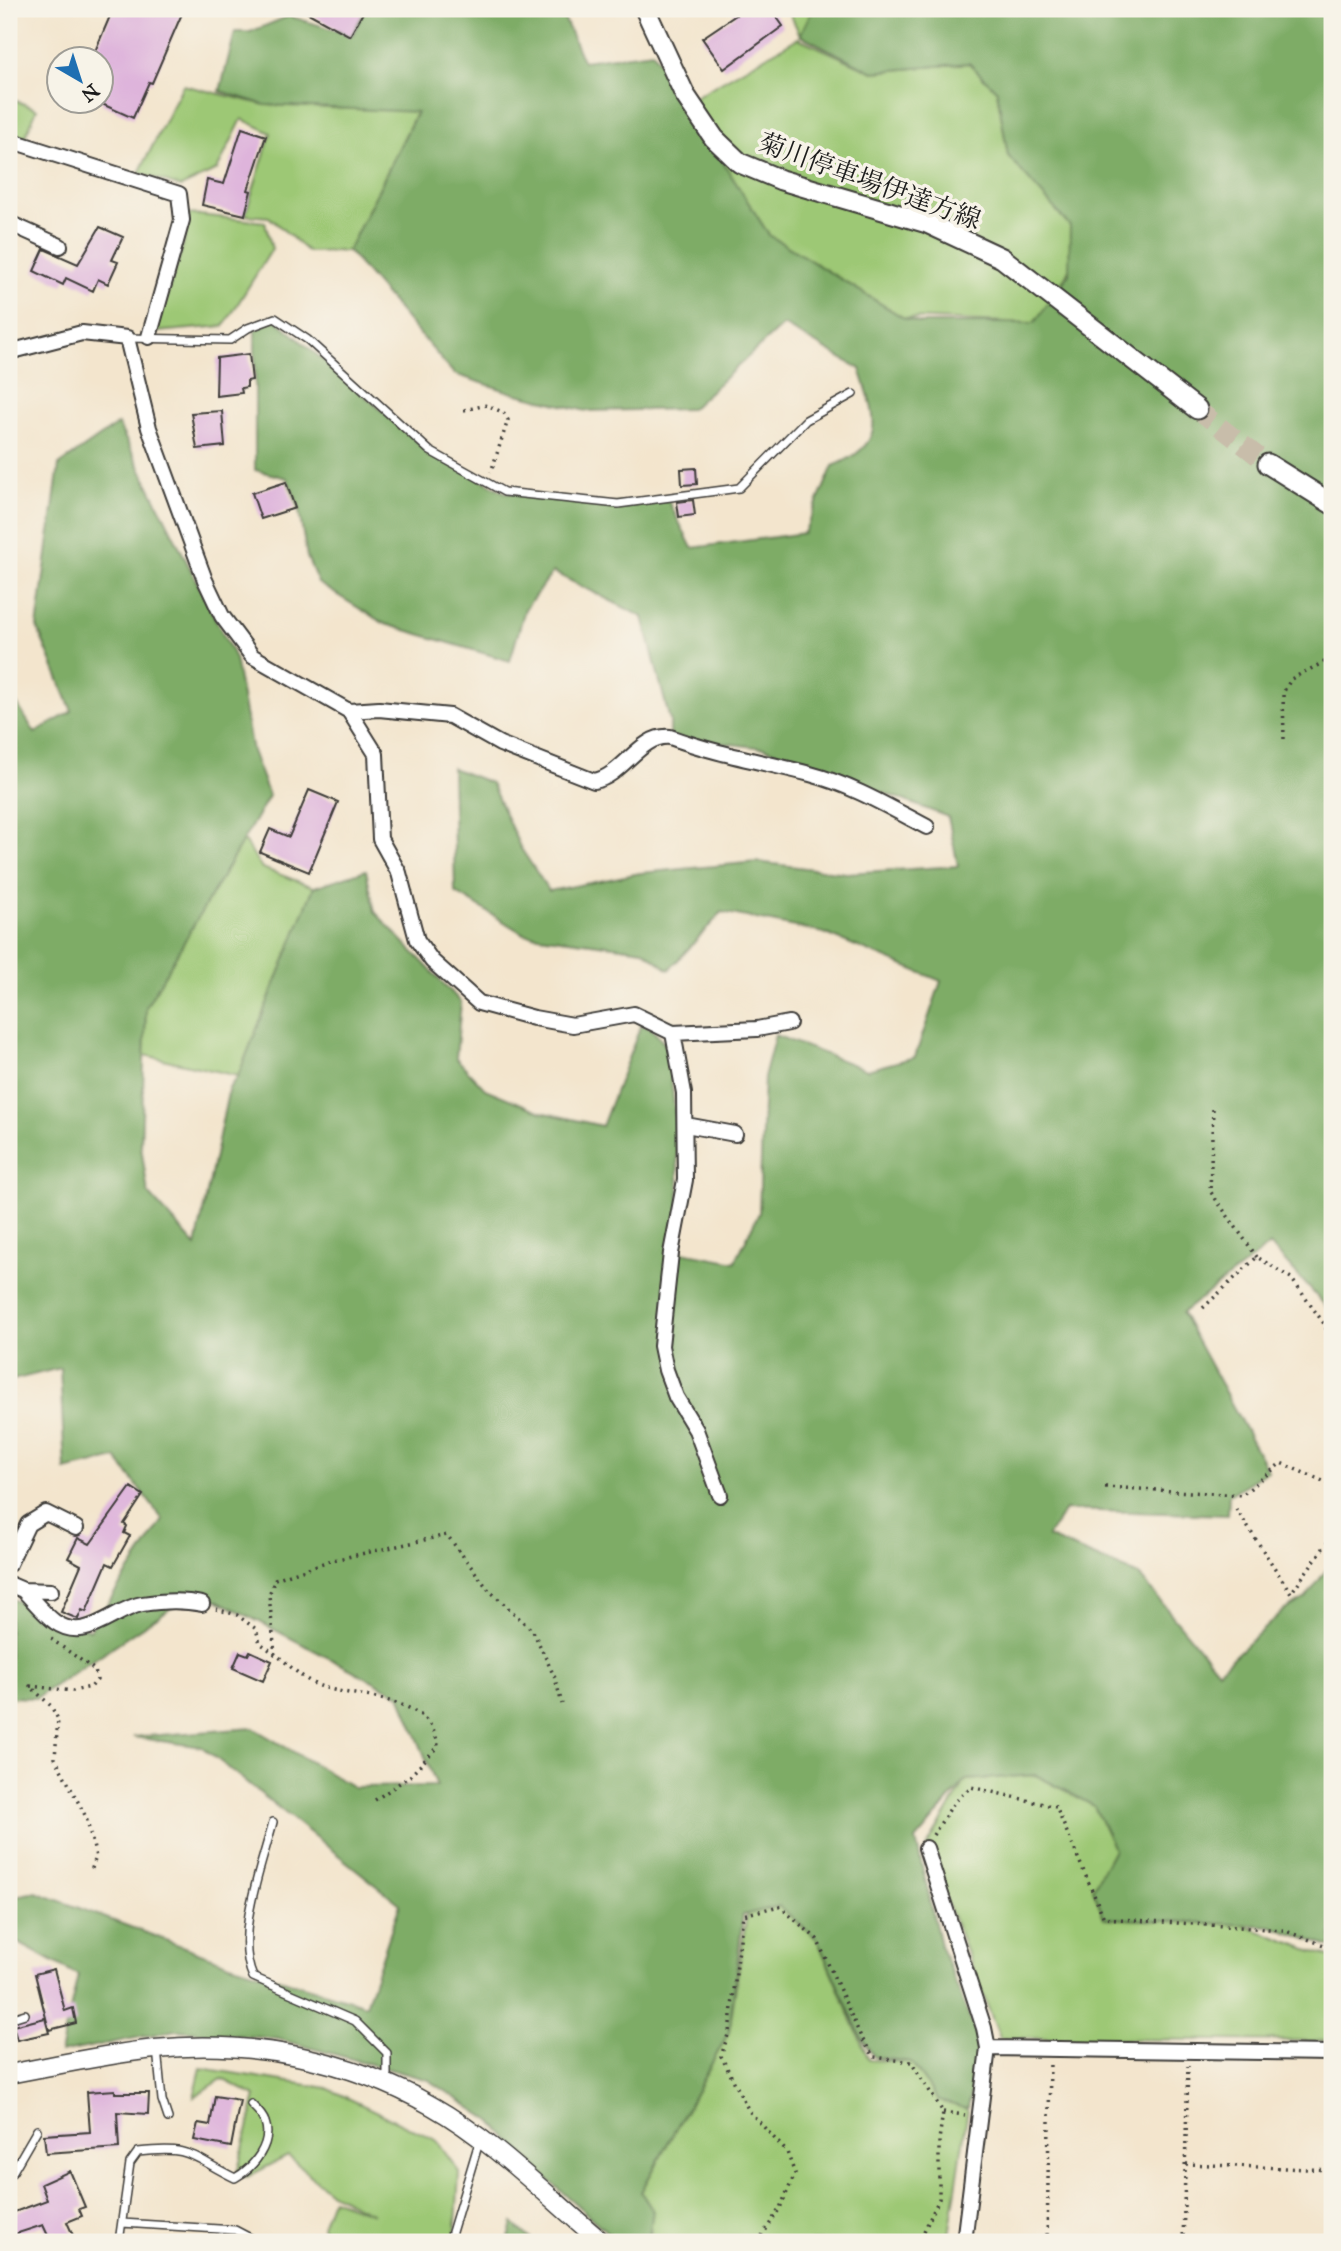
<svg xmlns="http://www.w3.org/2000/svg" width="1341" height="2251" font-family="'IM FELL Great Primer','Noto Serif JP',serif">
  <rect width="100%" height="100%" fill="#f7f3e8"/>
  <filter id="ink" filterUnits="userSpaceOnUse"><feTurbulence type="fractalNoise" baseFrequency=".0143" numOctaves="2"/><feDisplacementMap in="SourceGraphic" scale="14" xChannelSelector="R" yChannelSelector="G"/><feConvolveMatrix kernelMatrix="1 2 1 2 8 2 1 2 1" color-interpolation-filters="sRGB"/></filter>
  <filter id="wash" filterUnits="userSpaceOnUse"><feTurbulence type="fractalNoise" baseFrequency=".00686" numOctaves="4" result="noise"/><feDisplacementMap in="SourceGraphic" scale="28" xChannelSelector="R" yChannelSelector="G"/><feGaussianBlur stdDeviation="1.57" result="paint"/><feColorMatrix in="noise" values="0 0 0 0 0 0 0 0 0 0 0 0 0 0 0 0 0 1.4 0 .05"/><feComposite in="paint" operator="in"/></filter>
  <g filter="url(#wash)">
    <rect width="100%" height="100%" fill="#f3e5cd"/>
    <path fill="#9dc874" stroke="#5c7248" stroke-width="2" d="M788,9h25l-13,26z
      M798,38l75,34 96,-9 28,28 11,65 27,22 35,48 1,39 -15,30 -22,28 -130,-5 -135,-83 -85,-132z
      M183,85l82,20 152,6 -69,140 -40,1 -39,-35 -24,-2 26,-82 -29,-14 -25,51 -36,17 -42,-14z
      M9,98l28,11 -12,29 -16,-7z
      M189,214l76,8 7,27 -48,77 -69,6 29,-90z
      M243,840l19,28 52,19 -76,189 -94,-21 2,-48z
      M1036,1775l58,31 20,43 -21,39 11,30 136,6 92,34v83l-332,-3 -74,-190 40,-68z
      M779,1906l38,33 52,121 42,2 28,39 29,8 -20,133h-300l4,-11 -11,-39 88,-160 18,-118z
      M201,2068l126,20 109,52 23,32 -4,70h-127l-6,-16 10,-27 41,15 -42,-21 -43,-37 -41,21 -10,-4 19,-77 -34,-17 -28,18z"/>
    <path fill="#7eac66" stroke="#4d6441" stroke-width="2" d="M365,9h195l23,52 70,-9 116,183 135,83 15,5h115l35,-49 1,-48 -62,-70 -11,-65 -28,-28 -96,9 -73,-37 13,-26h519v1304l-62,-68 -88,68 86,158 -39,24 -1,20 -163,-5 -18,27 92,38 79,96 65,-60 23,-13 26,-36v386l-62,-22 -166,-8 -11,-30 21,-39 -20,-43 -58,-31 -70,5 -50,60 24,105 39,96 -11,68 -29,-8 -28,-39 -37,-5 -13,-20 -44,-98 -38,-33 -36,9 -14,117 -88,160 12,19 -5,31h-30l-79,-71 -48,-50 -62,-41 -151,-41 -102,-9 -116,23 18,-78 -69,-37v-41l27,-5 194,72 136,41 34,-101 -198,-157 -69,-10 120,-9 100,59 84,-1 -37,-91 -202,-105 -162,108 -27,-1v-99l81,32 73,-110 -47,-62 -51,12 -5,-102 -51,13v-690l26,42 37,-22 -35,-84 22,-162 59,-41 117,234 17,93 17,45 -123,211 -5,139 7,47 48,53 33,-158 9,-12 76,-189 52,-17 9,42 86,90 -5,56 29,31 56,23 61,14 39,-101 10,3 17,20 7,67 7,137 53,10 24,-49 5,-136 11,-42 92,35 48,-13 26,-76 -117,-48 -102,-21 -53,58 -26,-20 -119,-16 -69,-42 -3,-124 39,15 29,64 29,44 91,-18 117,-11 89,11 112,-7 -10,-49 -183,-69 -95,-11v-16l-27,-104 -90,-45 -28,37 -15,52 -125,-37 -67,-41 -11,-26 -9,-52 -11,-27 -32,-8v-140l19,-12 155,133 75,41 105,12 59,-4 24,48 112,-15 29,-67c56,-22 42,-50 27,-97l-77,-44 -92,84 -105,2 -73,-18 -59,-19 -106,-123 69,-139 -152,-7 -45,-14 15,-59h15l39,-16 63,19z
      M513,2223l21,19h-26z"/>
    <g id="blocks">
      <path fill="#deb4db" d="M113,9h71l-32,74 -3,-1 -16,36 -31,-14v-44l-9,-4z
        M301,9h64l-15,27z
        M731,9h40l12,17 -59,43 -22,-31 34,-23z
        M242,128l24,8 -18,54 3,1 -6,24 -43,-10 5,-25 17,4z
        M100,227l23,10 -11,23 6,2 -10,22 -10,-5 -5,12 -27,-13 -3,7 -29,-14 10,-22 34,15z
        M249,354l3,26 -5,1v6l-6,1 1,5 -26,3 1,-38z
        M222,411l3,35 -28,3 -6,-36z
        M696,468l1,16 -15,1 -1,-16z
        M286,482l9,26 -34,11 -9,-26z
        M693,500l2,15 -16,2 -2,-15z
        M309,790l29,12 -29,70 -49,-20 10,-23 19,8z
        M131,1487l12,8 -19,29 3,2 -3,7 6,3 -17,30 -6,-3 -21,49 -4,-2 -4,9 -17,-7 20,-47 -13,-7 10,-20 12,6z
        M250,1651l22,10 -9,20 -30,-13 7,-16 8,3z
        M54,1969l11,42 8,-3 3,15 -27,7 -14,-56z
        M45,2018l4,15 -32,7 -4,-14z
        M115,2090v3h34l-1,21 -31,-2 2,36 -73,5 -2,-18 46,-3 -3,-40z
        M215,2096l25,4 -9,47 -37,-7 4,-17 12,2z
        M70,2171l15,36 -6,2 3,7 -15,6 9,20h-25l-8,-17 -34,11v-22l38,-14 -6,-16z"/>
    </g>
  </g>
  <g filter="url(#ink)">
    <use href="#blocks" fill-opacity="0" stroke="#3c3a37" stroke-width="2"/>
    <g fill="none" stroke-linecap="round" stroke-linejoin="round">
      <path stroke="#c8bdaa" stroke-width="19" stroke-dasharray="19 10" stroke-linecap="butt" d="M1197,409l71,55"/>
      <g stroke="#3c3a37" stroke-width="10">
        <path id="service" d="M127,338l103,2 18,-12 27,-10 33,22 122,111 74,41 114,12 121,-16 67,-68 47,-26
          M273,1822c-11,43 -39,113 -20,155l102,44 32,32v30
          M9,2019l16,-5
          M157,2049l5,51 6,18
          M9,2173h3l25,-43
          M122,2223l113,7 23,12
          M119,2242l11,-79 8,-11c56,-6 50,3 97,26 18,-10 38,-34 30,-56 -2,-7 -9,-13 -14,-18
          M449,2242l31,-103"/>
      </g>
      <g stroke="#3c3a37" stroke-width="18">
        <path id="minor" d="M9,140l170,54 3,26 -33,117
          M9,223l51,23
          M9,352l73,-19 45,5 22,90 56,152 17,36 30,40 97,55 27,43 4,85 19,34 18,67 15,21 47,42 55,15 39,7 61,-11 39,19 11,60 1,87 -14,73 -10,93 5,24 10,27 20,33 24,65
          M349,711l30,-2 71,7 50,28 94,37c29,-5 46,-47 76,-44 46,17 93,25 140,37 42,11 79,33 117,53
          M673,1033l84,-4 32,-6
          M686,1125l49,9
          M9,1564l19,-40 18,-11 30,15
          M9,1584l14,6 28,1
          M23,1590c10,10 20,23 32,32 31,22 58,-13 87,-18 18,-3 42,-4 60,0
          M926,1848l58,180 4,20 -24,194
          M988,2048l344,5"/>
      </g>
      <g stroke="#3c3a37" stroke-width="21">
        <path id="tertiary" d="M9,2074c48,-9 97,-20 146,-25 94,-10 195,10 277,57 62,35 115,90 170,136"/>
      </g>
      <g stroke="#3c3a37" stroke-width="23">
        <path id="secondary" d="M645,9l40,86 29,43 26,25 41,17 146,43 75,35 195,151
          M1268,464l64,40"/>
      </g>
      <path stroke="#3c3a37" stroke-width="3.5" stroke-dasharray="2 5" stroke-linecap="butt" d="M464,410l23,-5 17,8 4,7 -17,52
        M9,495v100
        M1284,739l-1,-46 8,-14 41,-21
        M1213,1109l-3,82 47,66
        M1203,1308l54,-51 34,21 34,47 7,25
        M1105,1487l137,8 39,-32 51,22
        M1236,1509l55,84 41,-57
        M216,1609l21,6 19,14 4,14 15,11
        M51,1639l44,31 2,10 -6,7 -18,4 -43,-5 21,20 7,13 -3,39 31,59 10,40 -5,14
        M375,1800l35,-24 28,-30c-7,-53 -80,-46 -118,-60 -16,-5 -31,-22 -45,-32l-6,-59 6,-16 54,-18 118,-26 41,54 45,42 22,47 7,26
        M933,1835l22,-34 16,-14 85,20 48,111 179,12 49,18
        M943,2112l22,3
        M1186,2164l146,6
        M758,2242l22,-34 15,-34 -8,-22 -38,-41 -28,-55 8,-24 14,-117 36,-9 38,33 44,98 13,20 37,5 32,50 -4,28v59l-20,43
        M1047,2242l3,-180
        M1183,2242l5,-176"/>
      <use href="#service" stroke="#fff" stroke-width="7"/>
      <use href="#minor" stroke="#fff" stroke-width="14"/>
      <use href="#tertiary" stroke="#fff" stroke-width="18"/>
      <use href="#secondary" stroke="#fff" stroke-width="19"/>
    </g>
  </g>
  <g text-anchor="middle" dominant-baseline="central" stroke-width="7" stroke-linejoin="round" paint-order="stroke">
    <g font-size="26" fill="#1c1c1c" stroke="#f7f3e8">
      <text transform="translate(870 181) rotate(20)">菊川停車場伊達方線</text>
    </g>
  </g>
  <rect width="1341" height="2251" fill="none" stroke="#f7f3e8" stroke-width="35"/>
  <g transform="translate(80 80) rotate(141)"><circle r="33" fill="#f7f3e8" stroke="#9f9d96" stroke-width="2"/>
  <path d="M0-5L12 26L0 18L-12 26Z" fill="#1f6fb2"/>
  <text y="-10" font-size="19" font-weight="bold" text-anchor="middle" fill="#1c1c1c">N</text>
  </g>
</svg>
